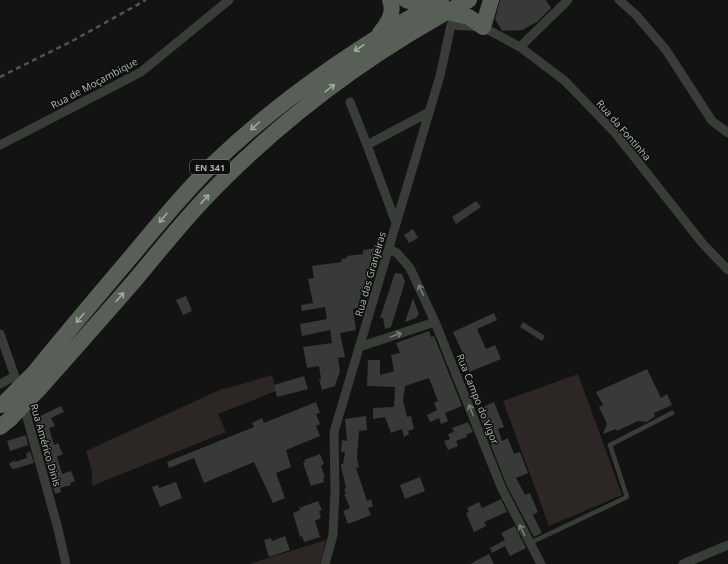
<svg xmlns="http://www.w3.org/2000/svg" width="728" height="564" font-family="'Noto Sans',sans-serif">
  <rect width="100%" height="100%" fill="#121312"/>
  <path fill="#2c2724" d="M578,374l44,121 -73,31 -46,-125z
    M272,375l4,16 -58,23 8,18 -134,54v-15l-6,-20 138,-63 1,1z
    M326,540l-6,24h-71z"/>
  <path fill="#373a37" d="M500,0h46l5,8 -14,14 -15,8 -20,1 -7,-12z
    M476,201l5,6 -25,17 -4,-7z
    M413,229l5,9 -9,5 -5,-8z
    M376,248l1,20 -11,1 3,25 -9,1 2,12 -9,2 3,21 -16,3 5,24 -7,1 2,13 -5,15 -13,4 -3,-11h2l-2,-13 -12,2 -4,-21 29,-4 -2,-13 -28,6 -2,-12 27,-5 -2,-12 -23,4 -1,-6 12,-2 -5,-24 6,-1 -2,-12 30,-4 -1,-3 6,-1v-2l16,-2v-4z
    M395,273l7,1 3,8 -14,45 -6,2 -2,-11h-3z
    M186,296l6,15 -9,4 -7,-15z
    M413,298l6,16 -3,4 -11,4z
    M494,313l3,7 -20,9 9,20 9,-4 6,14 -32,13 -3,-8 -2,1 -3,-8 3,-1 -11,-24z
    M523,322l22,14 -3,5 -22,-14z
    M429,331l2,6 3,-1 28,70 -17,7 3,8 -7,3 -2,-6 -9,4 -3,-7 10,-5 -3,-7 4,-2 -9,-23 -24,8 -2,15 4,16 4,-1 3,13 -6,2 1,3 -5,3 -2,-8 -11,4 -6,-16 -12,2v-11l21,-1 1,-20 -28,-1 1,-26h12v15l14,-4 -3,-16 9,-2 -4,-10z
    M647,369l14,29 6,-4 5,11 -18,8 1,3 -8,6 -9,-1 -21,10 -1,-2 -13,5 4,-10 -8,-17 4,-2 -7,-13z
    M304,376l4,13 -31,8 -3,-12z
    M316,402l4,11 -4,1 4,10 -4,2 4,10 -34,14 5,17 -15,6 9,25 -12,5 -19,-41 -50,21 -10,-25 -25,10 -2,-6 87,-35 -2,-4 10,-5 2,5z
    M494,402l10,25 -6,2 4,12 6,-3 6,16 6,-2 8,21 -12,5 9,17 5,-2 8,19 -5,3 9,18 -8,4 -27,-51 -30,-76z
    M61,406l3,6 -13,6 4,8 -6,2 5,17 4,-2 5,11 -6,3 5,17 9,-3 4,10 -5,2 1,2 -11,3 1,4 -6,2 -14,-49 5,-2 -2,-3 -4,1 -6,-22z
    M366,416l1,14 -8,1 -2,27 2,9 -3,1 11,33 4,-2 2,7 -5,2 3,7 -23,9 -5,-13 7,-3 -6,-14h2l-2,-5 2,-1 -5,-21v-3h2l2,-12h-4l1,-12 5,1 -2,-22z
    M468,422l5,10 -7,3 1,2 -11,4 2,5 -10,4 -4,-9 6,-2 -2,-5 6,-2 -2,-4z
    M26,435l2,10 -18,6 -3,-10z
    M30,451l4,12 -20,6 -3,-1 -2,-4 6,-4v2l12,-4 -1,-4z
    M320,454l4,10 -3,2 4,11h-2l1,5 -13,4 -8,-23 2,-1 -1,-2z
    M420,477l5,14 -20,8 -5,-14z
    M176,482l6,16 -22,9 -8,-20 6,-2 1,3z
    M501,499l6,13 -23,10 2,4 -12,6 -8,-19 3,-1 -2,-4 12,-6 3,6z
    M318,501l4,9 -3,1 2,7 -6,3 5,16 -16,5 -2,-6 -2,1 -7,-24 7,-3 -1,-2z
    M515,526l11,22 -16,8 -5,-10 -13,7 -2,-5 15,-8 -4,-7z
    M285,536l5,14 -21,7 -5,-17 7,-2 1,3z
    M489,554l5,10h-24z"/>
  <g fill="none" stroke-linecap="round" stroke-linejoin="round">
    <path stroke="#383d38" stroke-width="4.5" d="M530,543l97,-46 -17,-52 62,-32"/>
    <path stroke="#383d38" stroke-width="9" d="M619,0l17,15 30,35 46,71 16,12
      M520,47l48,-47
      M350,102l17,43
      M0,145l141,-73 88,-72
      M396,223l-29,-78 62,-33
      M389,249l8,4 13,15 25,54 67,167 39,75
      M0,334l20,57
      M359,347l76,-25
      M0,384l15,-8
      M23,403l34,122 9,39
      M325,564l8,-29 2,-43 -1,-60 106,-356 11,-51 32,2 37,20 45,34 51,53 87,110 25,26
      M683,564l45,-19"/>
    <path stroke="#585f57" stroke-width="16" d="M406,0l23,7
      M446,12l23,5 14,10 8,-27
      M380,33c8,-10 15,-20 10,-33
      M34,373c33,-41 67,-81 101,-121 24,-29 49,-59 76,-86 69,-67 147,-120 230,-166
      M39,389c32,-36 64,-72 96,-109 29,-35 58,-71 90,-102 72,-71 155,-131 244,-178
      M0,427l10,-8"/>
    <path stroke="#50564f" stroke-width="2.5" stroke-dasharray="5 4" stroke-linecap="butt" d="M0,77l74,-37 72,-40"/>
    <path stroke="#585f57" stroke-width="16" d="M2,405l32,-32
      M10,419l29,-30"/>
  </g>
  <defs><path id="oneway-shaft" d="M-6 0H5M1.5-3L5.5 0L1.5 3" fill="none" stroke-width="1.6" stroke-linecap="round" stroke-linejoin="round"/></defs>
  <g stroke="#9eaa9c">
    <use href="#oneway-shaft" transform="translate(359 48) rotate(147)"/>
    <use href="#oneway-shaft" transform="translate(330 88) rotate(-38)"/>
    <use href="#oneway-shaft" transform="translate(255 126) rotate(138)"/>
    <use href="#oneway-shaft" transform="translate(205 199) rotate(-47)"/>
    <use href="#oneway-shaft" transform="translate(163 218) rotate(130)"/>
    <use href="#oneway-shaft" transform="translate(120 297) rotate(-50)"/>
    <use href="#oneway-shaft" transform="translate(80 318) rotate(130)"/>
  </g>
  <g stroke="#747d73">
    <use href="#oneway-shaft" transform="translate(421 290) rotate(-115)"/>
    <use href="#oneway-shaft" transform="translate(396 335) rotate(-19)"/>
    <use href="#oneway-shaft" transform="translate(471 410) rotate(-112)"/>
    <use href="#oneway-shaft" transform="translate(522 530) rotate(-116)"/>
  </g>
  <g text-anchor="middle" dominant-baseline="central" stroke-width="3" stroke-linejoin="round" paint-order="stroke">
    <rect fill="#0d0e0d" stroke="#788177" stroke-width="1" x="190" y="160" width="40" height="14" rx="3"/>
    <g font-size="9" font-weight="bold" fill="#a6b2a4">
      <text x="210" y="167">EN 341</text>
    </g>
    <g font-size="10" fill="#a6b2a4" stroke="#0d0e0d">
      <text transform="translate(94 83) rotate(-28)">Rua de Moçambique</text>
      <text transform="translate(624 130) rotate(49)">Rua da Fontinha</text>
      <text transform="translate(370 274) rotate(-74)">Rua das Granjeiras</text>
      <text transform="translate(478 399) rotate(68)">Rua Campo do Vigor</text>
      <text transform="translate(46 445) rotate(74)">Rua Américo Dinis</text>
    </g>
  </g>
</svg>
